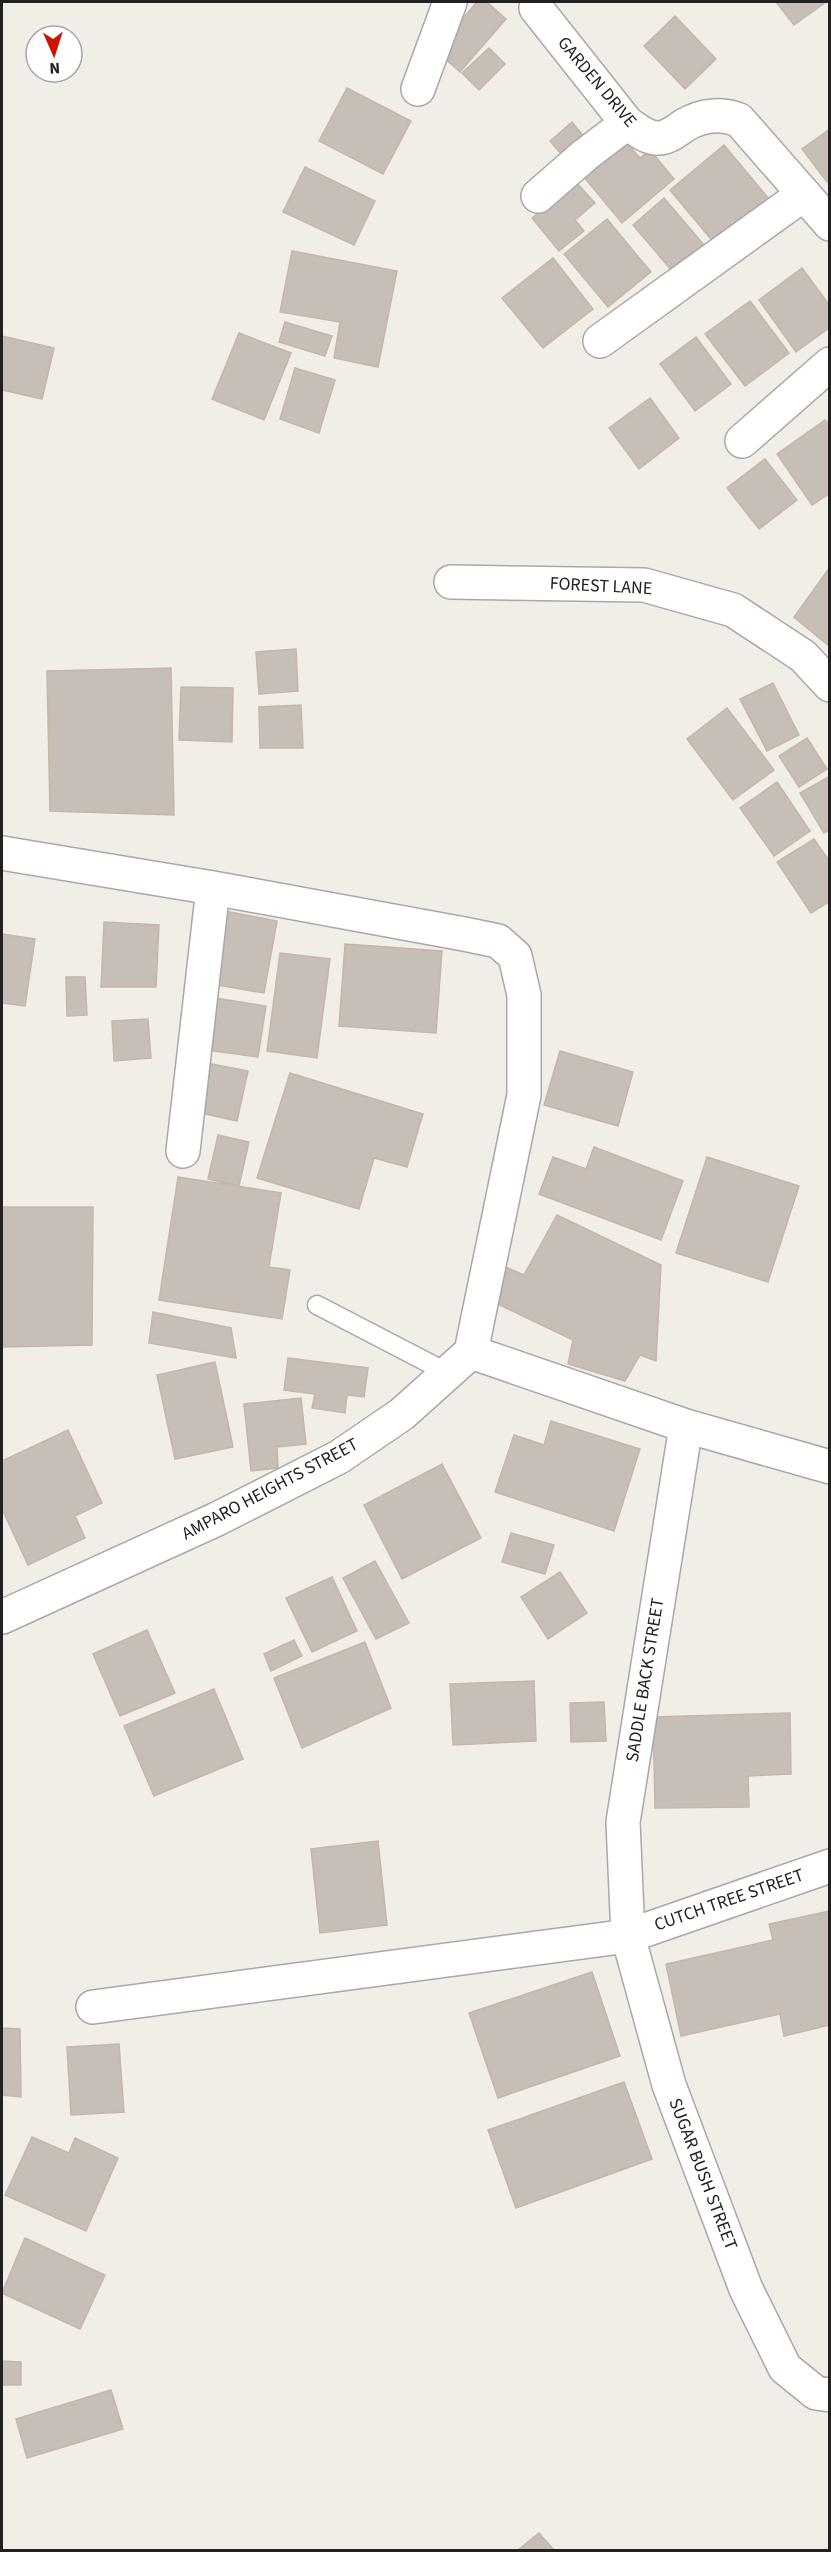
<svg xmlns="http://www.w3.org/2000/svg" width="831" height="2552" font-family="'Source Sans 3',sans-serif">
  <rect width="100%" height="100%" fill="#f1eee8"/>
  <path fill="#c6beb7" stroke="#c3b7aa" stroke-width="1.5" d="M477,2h10l19,17 -46,53 -25,-22z
    M776,2h50l-32,23z
    M675,16l41,43 -31,30 -41,-43z
    M489,48l16,16 -26,26 -17,-17z
    M347,88l64,33 -28,53 -64,-33z
    M572,122l12,15 -22,18 -12,-14z
    M830,129v51l-3,2 -25,-33z
    M626,142l14,16 10,-8 24,29 -52,44 -38,-46z
    M724,145l50,60 -54,45 -50,-60z
    M305,167l70,34 -21,44 -71,-33z
    M576,182l19,21 -20,17 9,11 -25,20 -27,-33z
    M664,198l45,53 -31,27 -45,-53z
    M607,219l44,53 -43,35 -44,-53z
    M292,251l105,20 -19,96 -44,-9 6,-36 -60,-10z
    M553,258l40,51 -50,39 -41,-50z
    M802,268l28,38v21l-34,25 -37,-52z
    M750,301l39,52 -44,33 -40,-52z
    M285,322l47,14 -7,20 -46,-14z
    M239,333l52,20 -27,67 -52,-21z
    M2,336l52,12 -12,51 -40,-9z
    M696,337l35,47 -36,27 -35,-47z
    M295,368l40,12 -16,53 -39,-14z
    M650,398l29,40 -40,31 -30,-41z
    M825,420l5,6v67l-18,12 -35,-51z
    M765,459l32,41 -38,29 -32,-41z
    M830,567v80l-36,-30z
    M296,649l2,42 -39,3 -3,-42z
    M171,668l3,147 -124,-4 -3,-140z
    M773,683l26,52 -32,16 -27,-52z
    M181,687l52,1 -1,54 -53,-2z
    M301,705l2,43h-43l-1,-41z
    M727,708l47,62 -41,30 -46,-61z
    M807,738l20,31 -28,18 -20,-31z
    M830,776v54l-6,3 -24,-40z
    M777,782l33,49 -36,25 -34,-48z
    M814,839l16,23v39l-19,12 -34,-51z
    M225,911l52,10 -13,72 -53,-9z
    M104,922l55,3 -3,62h-55z
    M2,934l33,5 -10,67 -23,-3z
    M345,944l97,7 -6,82 -97,-7z
    M280,953l50,6 -13,99 -50,-7z
    M66,977h19l2,38 -20,1z
    M215,998l51,8 -8,51 -51,-7z
    M148,1019l3,39 -37,3 -2,-40z
    M560,1051l73,21 -15,54 -74,-21z
    M207,1063l41,8 -11,50 -41,-9z
    M290,1073l133,41 -16,53 -33,-9 -15,51 -102,-31z
    M218,1135l31,7 -10,44 -31,-7z
    M594,1147l89,34 -22,59 -122,-46 14,-37 33,12z
    M707,1157l92,29 -31,96 -92,-29z
    M178,1177l103,16 -12,74 21,3 -8,49 -123,-19z
    M2,1207h91l-1,138 -90,2z
    M557,1215l104,50 -5,96 -16,-6 -15,26 -57,-17 5,-24 -88,-42 16,-33 23,10z
    M153,1312l78,16 5,30 -87,-15z
    M288,1358l80,10 -4,29 -17,-2 -2,18 -33,-5 3,-14 -31,-4z
    M215,1362l18,85 -58,12 -18,-84z
    M301,1398l5,46 -29,3 1,21 -27,3 -7,-67z
    M551,1421l89,28 -26,82 -119,-39 19,-57 30,10z
    M68,1430l34,73 -27,13 10,22 -57,27 -26,-56v-48z
    M442,1464l39,74 -79,41 -38,-74z
    M511,1533l43,12 -9,29 -43,-12z
    M375,1561l34,62 -33,16 -33,-61z
    M560,1572l27,41 -39,26 -27,-42z
    M332,1577l25,54 -45,21 -26,-54z
    M147,1630l28,63 -55,23 -27,-62z
    M294,1640l8,16 -31,15 -7,-17z
    M365,1642l26,66 -89,40 -28,-70z
    M534,1681l2,60 -83,4 -3,-61z
    M214,1689l29,70 -89,37 -30,-70z
    M604,1702l2,39 -35,1 -1,-39z
    M790,1713l1,61 -43,2 1,31 -94,1 -2,-91z
    M378,1841l9,84 -67,8 -9,-84z
    M830,1911v114l-46,11 -4,-22 -99,22 -15,-72 107,-24 -4,-16z
    M592,1972l28,84 -122,42 -29,-85z
    M2,2028l18,1 1,68 -19,-2z
    M119,2044l5,68 -53,3 -4,-68z
    M624,2082l28,77 -136,49 -28,-78z
    M32,2137l37,16 6,-15 43,20 -32,73 -81,-36z
    M25,2238l80,37 -25,54 -78,-36z
    M2,2361l19,1v23h-19z
    M111,2390l12,39 -96,29 -11,-39z
    M539,2533l15,17h-36z"/>
  <g fill="none" stroke-linecap="round" stroke-linejoin="round">
    <g stroke="#a8a8a8" stroke-width="21">
      <path id="service" d="M317,1305l131,68"/>
    </g>
    <g stroke="#a8a8a8" stroke-width="36">
      <path id="minor" d="M536,8l91,115c9,6 18,14 29,15 11,1 20,-7 29,-13 17,-10 36,-12 54,-5l91,104
        M418,89l32,-87
        M538,196l47,-41 42,-32
        M600,341l204,-147
        M742,441l88,-77
        M451,582l193,3 89,25 70,46 27,29
        M2,853l211,35 251,46 34,7 17,15 9,39v100l-53,257
        M183,1151l30,-263
        M686,1426l-63,396 5,114 41,149 77,204 39,79 31,25 14,2
        M2,1617l215,-98 122,-62 63,-43 69,-62 215,74 144,41
        M93,2007l535,-71 202,-70"/>
    </g>
    <use href="#service" stroke="#fff" stroke-width="18"/>
    <use href="#minor" stroke="#fff" stroke-width="33"/>
  </g>
  <g text-anchor="middle" dominant-baseline="central" stroke-width="6" stroke-linejoin="round" paint-order="stroke">
    <g font-size="18" fill="#212121" stroke="#fff">
      <text transform="translate(597 82) rotate(50)">GARDEN DRIVE</text>
      <text transform="translate(601 586) rotate(3)">FOREST LANE</text>
      <text transform="translate(270 1489) rotate(-28)">AMPARO HEIGHTS STREET</text>
      <text transform="translate(645 1680) rotate(-81)">SADDLE BACK STREET</text>
      <text transform="translate(729 1900) rotate(-19)">CUTCH TREE STREET</text>
      <text transform="translate(703 2174) rotate(69)">SUGAR BUSH STREET</text>
    </g>
  </g>
  <rect width="831" height="2552" fill="none" stroke="#212121" stroke-width="6"/>
  <g transform="translate(54 54) rotate(177)"><circle r="28" fill="#ffffff" stroke="#a6a6a6" stroke-width="1.5"/>
  <path d="M0-4.5L10 22L0 15L-10 22Z" fill="#ce1203"/>
  <text y="-9" font-size="16" font-weight="bold" text-anchor="middle" fill="#212121">N</text>
  </g>
</svg>
